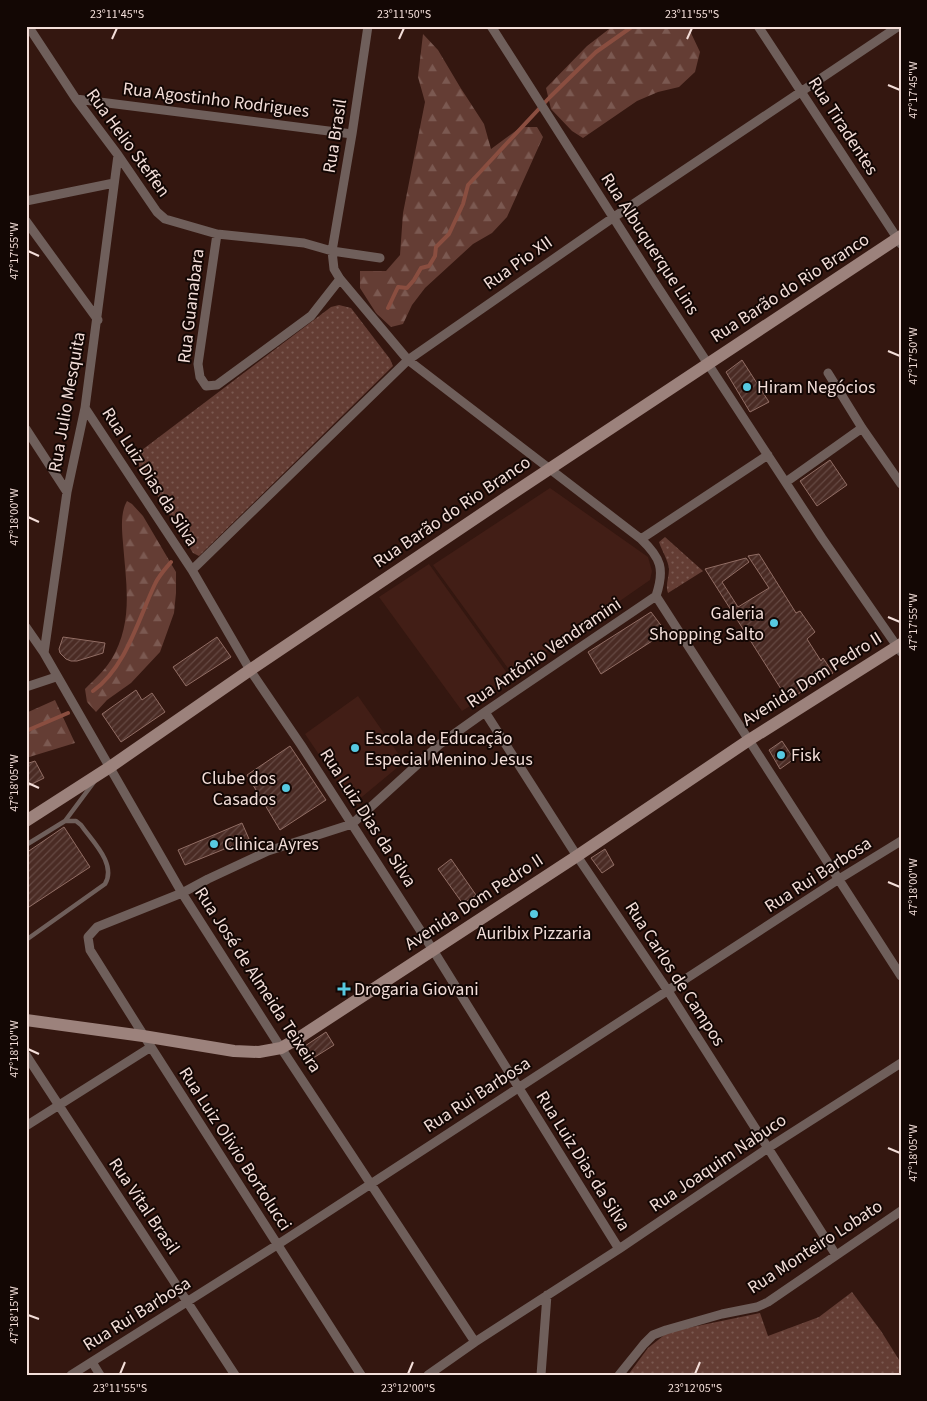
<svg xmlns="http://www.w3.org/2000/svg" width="927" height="1401" font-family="'Source Sans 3',sans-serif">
  <defs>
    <pattern id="forest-firs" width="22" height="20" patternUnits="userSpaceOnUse" patternTransform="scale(1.25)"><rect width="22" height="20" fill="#643d34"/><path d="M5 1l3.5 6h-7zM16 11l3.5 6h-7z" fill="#7b5951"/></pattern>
    <pattern id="park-dots" width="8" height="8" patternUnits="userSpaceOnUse" patternTransform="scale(1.25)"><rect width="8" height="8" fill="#643d34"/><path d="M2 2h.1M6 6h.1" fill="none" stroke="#7b5951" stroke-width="1.8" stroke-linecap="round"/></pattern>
    <pattern id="building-hatch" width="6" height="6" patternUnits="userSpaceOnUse" patternTransform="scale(1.25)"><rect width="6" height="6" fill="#4a2b24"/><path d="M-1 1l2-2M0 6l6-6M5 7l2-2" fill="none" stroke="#654943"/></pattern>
  </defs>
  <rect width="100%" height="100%" fill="#341710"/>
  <path fill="#421e16" d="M550,488l98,69 4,14 -2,9 -137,95 -80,-110z
    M429,564l83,116 -50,31 -83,-114z
    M358,696l46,66 -47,39 -7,-1 -45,-66z"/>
  <path fill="url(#forest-firs)" d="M613,26h77l1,7 9,19 -5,20 -16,15 -21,5 -21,9 -54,37 -11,-7 -21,-22 -5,-21 41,-42z
    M423,34l15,16 22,37 24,37 7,25 30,-22h16l6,10 -36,80 -15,16 -19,11 -48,44 -13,17 -9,19 -12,3 -15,-14 -16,-25v-17h26l14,-16 3,-42 22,-111 -7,-25z
    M127,501l5,3 11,12 33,56v21l-2,20 -14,39 -29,31 -24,17 -11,12 -9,-10 -2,-13c9,-9 19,-18 26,-29 23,-38 15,-76 12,-117 -1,-13 -3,-30 4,-42z
    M55,700l20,43 -49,15v-45z"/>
  <path fill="url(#park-dots)" d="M339,305l12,3 39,51 3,7 -194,190 -6,-3 -54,-87 -1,-13 193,-146z
    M665,537l38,34 -35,22c-3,-7 1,-15 1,-24 -1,-9 -7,-18 -10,-27z
    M852,1292l29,39 20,32v12h-273l20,-27 20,-16 92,-19 8,23 51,-19z"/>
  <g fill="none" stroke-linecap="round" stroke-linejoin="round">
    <path stroke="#8a4e40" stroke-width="4" d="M388,308l10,-21 9,1 7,-8 7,-12 8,-2 6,-10 1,-9 13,-13 14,-30 5,-19 82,-88 46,-45 37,-26
      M93,691c33,-24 45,-71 62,-107 3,-7 10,-15 16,-22
      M26,731l42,-18"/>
  </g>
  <path fill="url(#building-hatch)" stroke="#916d64" d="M742,360l27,42 -19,10 -24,-40z
    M830,460l17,25 -30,21 -17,-25z
    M759,554l37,59 4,-2 15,21 -8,7 14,22 2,-3 10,15 -45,27 -83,-131 41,-11 3,4 -27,20 16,25 31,-19 -21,-32z
    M651,612l15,20 -65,42 -13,-22z
    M63,637l42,6 -2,10 -26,8h-6l-5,-2 -6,-6 -1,-4z
    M217,637l14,20 -45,29 -13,-19z
    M136,690l6,10 10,-7 13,19 -44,30 -19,-28z
    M782,741l12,18 -14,10 -11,-19z
    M290,746l36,54 -46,30 -33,-55z
    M35,761l9,17 -18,9v-23z
    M242,823l7,16 -64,26 -7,-15z
    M64,827l26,40 -64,42v-56z
    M605,849l9,16 -12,8 -11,-15z
    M451,859l25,36 -13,9 -25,-35z
    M326,1032l8,13 -27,17 -8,-12z"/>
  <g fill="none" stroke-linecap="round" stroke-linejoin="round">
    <path stroke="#6f5f5b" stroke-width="4.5" d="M65,821l29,-39
      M26,845l39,-24h11l5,4c11,16 36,39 24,59l-79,56"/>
    <path stroke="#6f5f5b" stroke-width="9" d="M28,26l48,73 42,56 39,57 8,7 52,15 87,9 28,8 48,7
      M368,26l-16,108 -20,117 2,18 6,10 68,81 233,179c20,19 24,30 15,57
      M491,26l166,260 165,252 79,114
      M758,26l143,218
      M76,99l276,35
      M26,201l88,-18
      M26,221l72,99
      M217,234l-19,130 2,13 6,9 11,-1 94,-69 29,-37
      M828,373l34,55 39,56
      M85,408l107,162 58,100 51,75 132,205 186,299
      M26,429l41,63
      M786,482l76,-54
      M641,539l127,-84
      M192,570l216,-210 206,-143 285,-191
      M656,596l245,380
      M26,627l18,26 138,240 99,155 194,294
      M44,653l23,-161 18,-84 33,-253
      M26,687l30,-10
      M485,712l92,144 91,135 168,264
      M26,1055l209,320
      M26,1126l125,-79
      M92,1362l8,13
      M71,1375l206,-130 562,-366 62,-38
      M361,1375l-210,-328 -61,-97 -2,-13 9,-10 85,-34 26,-14 60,-28 84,-27 88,-80 45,-32 171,-116
      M428,1375l47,-33 144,-93 149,-101 133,-85
      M541,1375l6,-80
      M619,1375l25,-31 9,-9 13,-5 56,-16 35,-7 11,-5 133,-91"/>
    <path stroke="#9c827c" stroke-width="12" d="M26,821l84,-54 140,-97 260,-175 391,-259
      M26,1020l117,16 91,15 25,1 22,-4 16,-9 280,-183 172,-116 152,-96"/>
  </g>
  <path fill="none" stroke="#f3ded9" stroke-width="2" d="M112,39l5,-11M399,39l5,-11M687,39l5,-11M888,85l12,5M28,251l11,5M888,351l12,5M28,517l11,5M888,617l12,5M28,783l11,5M888,882l12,5M28,1049l11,5M888,1148l12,5M28,1315l11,4M120,1374l5,-12M408,1374l5,-12M695,1374l5,-12"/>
  <g fill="#56c9e1" stroke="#130704" stroke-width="2">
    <circle cx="747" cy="387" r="5"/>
    <circle cx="774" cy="623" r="5"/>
    <circle cx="355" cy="748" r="5"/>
    <circle cx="781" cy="755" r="5"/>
    <circle cx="286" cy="788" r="5"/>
    <circle cx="214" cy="844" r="5"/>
    <circle cx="534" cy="914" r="5"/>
    <path d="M341.5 981.5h5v5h5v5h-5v5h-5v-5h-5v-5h5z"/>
  </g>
  <g text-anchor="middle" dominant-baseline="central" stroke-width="4" stroke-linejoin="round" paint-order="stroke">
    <g font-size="18" fill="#f3ded9" stroke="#130704">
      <text transform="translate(216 100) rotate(7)">Rua Agostinho Rodrigues</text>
      <text transform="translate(843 126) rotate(57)">Rua Tiradentes</text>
      <text transform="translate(335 136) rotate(-81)">Rua Brasil</text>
      <text transform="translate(128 143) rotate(54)">Rua Helio Steffen</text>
      <text transform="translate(650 244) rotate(57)">Rua Albuquerque Lins</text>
      <text transform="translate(518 263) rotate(-35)">Rua Pio XII</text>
      <text transform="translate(790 288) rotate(-33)">Rua Barão do Rio Branco</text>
      <text transform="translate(191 306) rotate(-83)">Rua Guanabara</text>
      <text transform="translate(67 402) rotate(-80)">Rua Julio Mesquita</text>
      <text transform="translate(150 477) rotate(57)">Rua Luiz Dias da Silva</text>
      <text transform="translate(452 512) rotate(-34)">Rua Barão do Rio Branco</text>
      <text transform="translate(544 653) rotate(-34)">Rua Antônio Vendramini</text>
      <text transform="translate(812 679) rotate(-32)">Avenida Dom Pedro II</text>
      <text transform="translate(368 818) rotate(57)">Rua Luiz Dias da Silva</text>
      <text transform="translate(818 875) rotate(-33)">Rua Rui Barbosa</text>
      <text transform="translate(474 902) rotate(-33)">Avenida Dom Pedro II</text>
      <text transform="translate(675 974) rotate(57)">Rua Carlos de Campos</text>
      <text transform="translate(258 980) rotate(57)">Rua José de Almeida Teixeira</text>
      <text transform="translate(477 1095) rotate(-33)">Rua Rui Barbosa</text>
      <text transform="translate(235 1149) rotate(57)">Rua Luiz Olivio Bortolucci</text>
      <text transform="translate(583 1161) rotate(58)">Rua Luiz Dias da Silva</text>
      <text transform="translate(718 1163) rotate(-34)">Rua Joaquim Nabuco</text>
      <text transform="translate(144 1206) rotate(56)">Rua Vital Brasil</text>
      <text transform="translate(815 1247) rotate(-33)">Rua Monteiro Lobato</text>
      <text transform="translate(137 1314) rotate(-32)">Rua Rui Barbosa</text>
    </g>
    <g font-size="18" fill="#f3ded9" stroke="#130704" text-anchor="start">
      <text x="757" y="387">Hiram Negócios</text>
      <text x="764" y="613" text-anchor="end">Galeria<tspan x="764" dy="21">Shopping Salto</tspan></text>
      <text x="365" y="738">Escola de Educação<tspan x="365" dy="21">Especial Menino Jesus</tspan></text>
      <text x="791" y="755">Fisk</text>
      <text x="276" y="778" text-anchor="end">Clube dos<tspan x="276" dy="21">Casados</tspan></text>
      <text x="224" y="844">Clinica Ayres</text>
      <text x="534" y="933" text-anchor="middle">Auribix Pizzaria</text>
      <text x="354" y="989">Drogaria Giovani</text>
    </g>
  </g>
  <rect width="927" height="1401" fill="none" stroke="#130704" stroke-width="55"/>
  <rect x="28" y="28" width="872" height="1346" fill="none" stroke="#f3ded9" stroke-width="2"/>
  <g font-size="12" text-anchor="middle" fill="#f3ded9">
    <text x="117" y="18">23°11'45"S</text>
    <text x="404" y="18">23°11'50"S</text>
    <text x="692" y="18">23°11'55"S</text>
    <text transform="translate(913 90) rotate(-90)" y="4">47°17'45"W</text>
    <text transform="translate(14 251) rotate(-90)" y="4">47°17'55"W</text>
    <text transform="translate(913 356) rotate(-90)" y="4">47°17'50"W</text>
    <text transform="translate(14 517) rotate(-90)" y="4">47°18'00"W</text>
    <text transform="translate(913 622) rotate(-90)" y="4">47°17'55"W</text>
    <text transform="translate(14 783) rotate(-90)" y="4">47°18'05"W</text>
    <text transform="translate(913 887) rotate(-90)" y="4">47°18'00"W</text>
    <text transform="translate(14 1049) rotate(-90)" y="4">47°18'10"W</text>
    <text transform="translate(913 1153) rotate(-90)" y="4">47°18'05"W</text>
    <text transform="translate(14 1315) rotate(-90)" y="4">47°18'15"W</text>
    <text x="120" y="1392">23°11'55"S</text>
    <text x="408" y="1392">23°12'00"S</text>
    <text x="695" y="1392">23°12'05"S</text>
  </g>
</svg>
